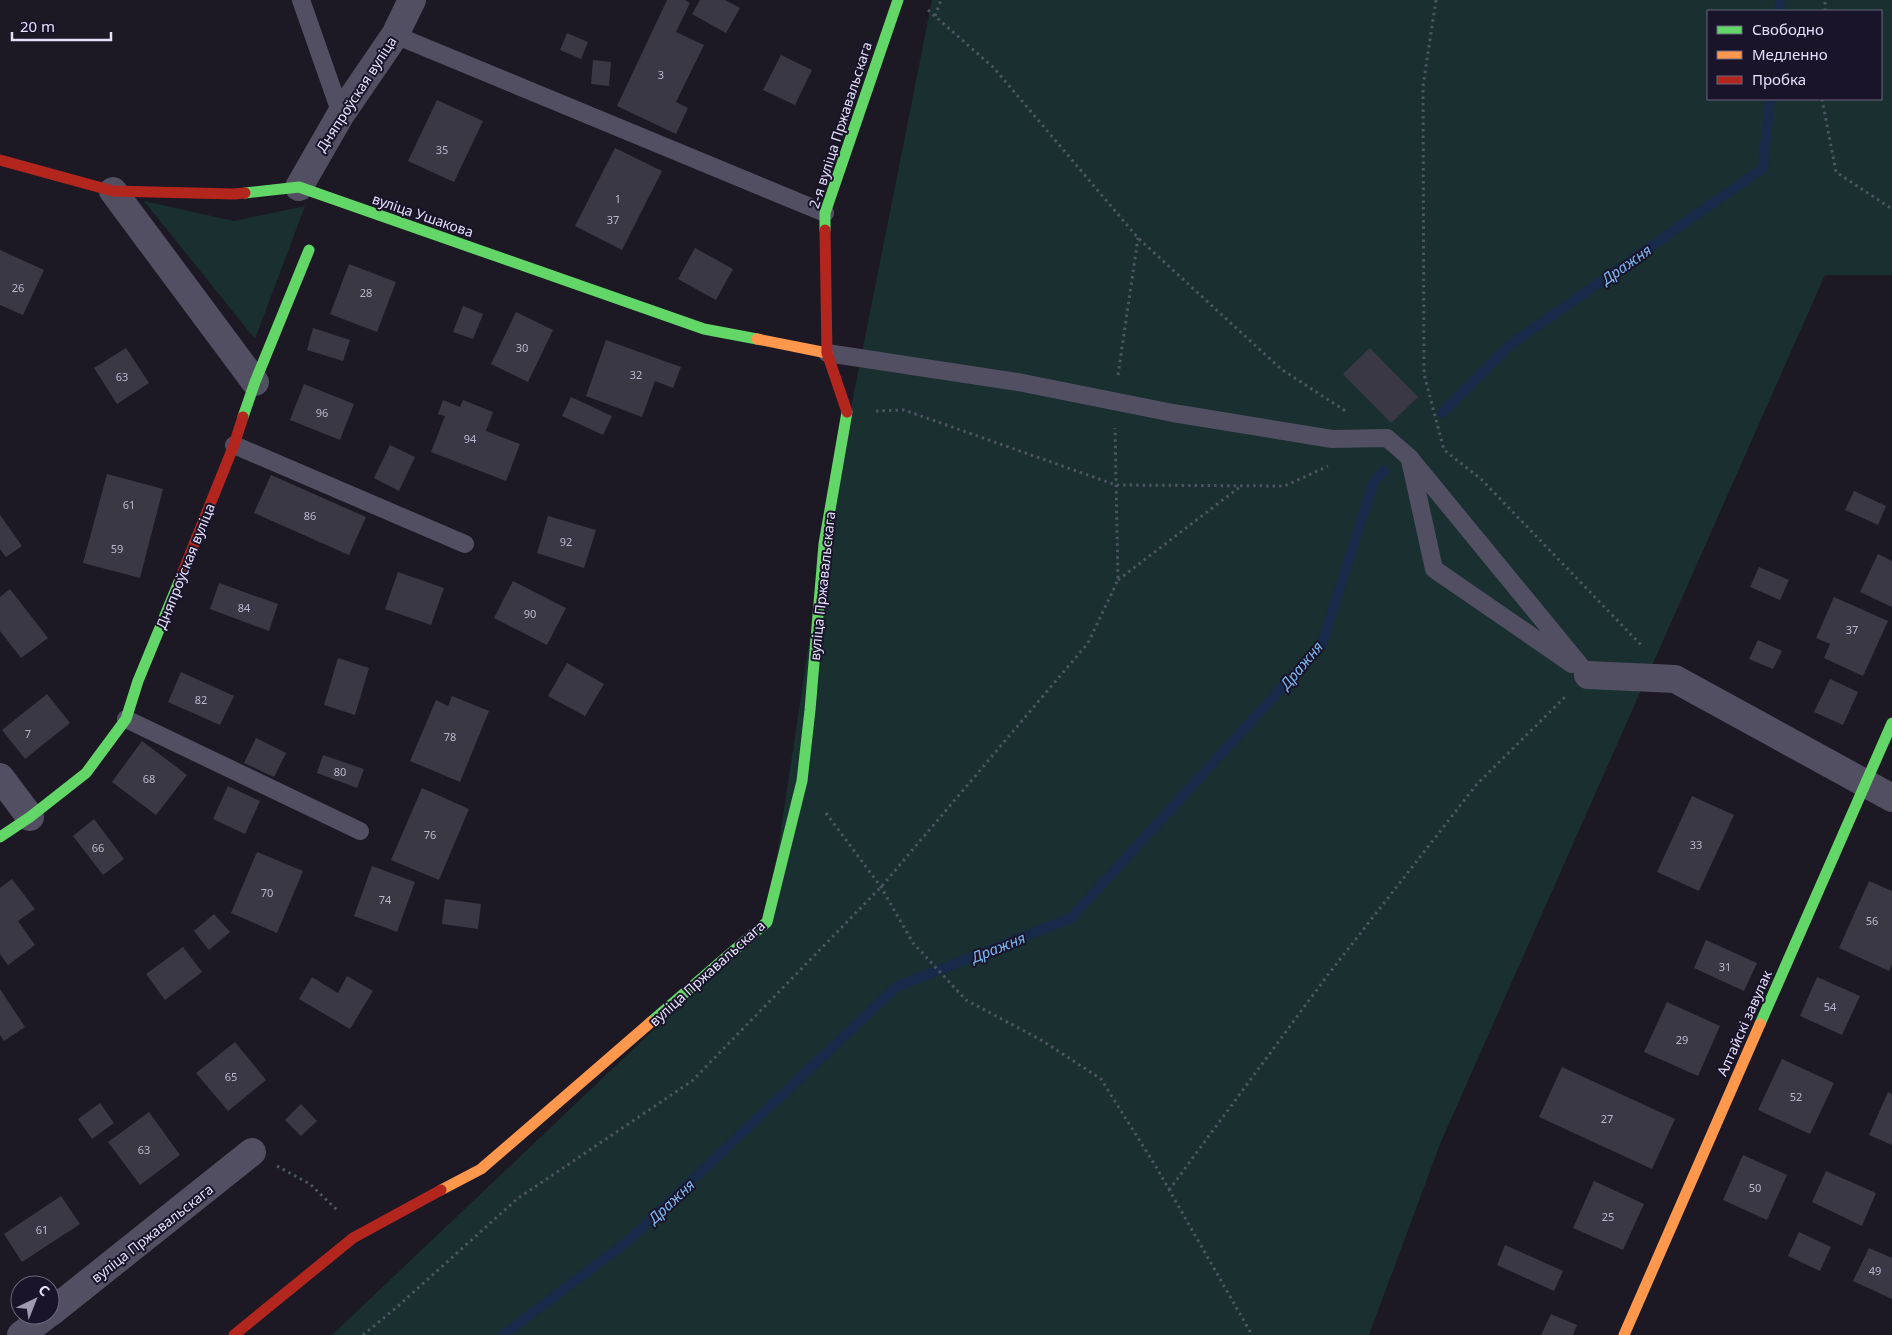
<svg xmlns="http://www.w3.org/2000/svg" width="1892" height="1335" font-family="'Noto Sans',sans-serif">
  <rect width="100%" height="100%" fill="#1c1924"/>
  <path fill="#192f30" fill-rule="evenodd" d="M932,0h960v275h-67l-385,869 -71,191h-1037l435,-413 57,-378zM1708,11h173v88h-173z
    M144,201l90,20 71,-15 -50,133z"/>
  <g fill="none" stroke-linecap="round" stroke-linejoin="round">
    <path stroke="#182a4a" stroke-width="10" d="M1779,11l1,-11
      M1442,413l68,-68 253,-177 7,-69
      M503,1335l125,-94 268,-254 175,-69 251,-274 52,-163 10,-10"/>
  </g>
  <path fill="#3b3845" d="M667,0h18l5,3 -14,29 28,13 -28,57 12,6 -12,26 -59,-28z
    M700,0h25l15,8 -14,25 -34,-19z
    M567,33l21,9 -7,17 -21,-9z
    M781,55l31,15 -17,35 -32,-15z
    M593,60l18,2 -2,24 -18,-2z
    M437,100l46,21 -29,61 -46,-21z
    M615,148l47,23 -40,79 -47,-24z
    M695,248l38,21 -17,31 -38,-21z
    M0,250l44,20 -21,45 -23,-10z
    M349,264l47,18 -19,50 -47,-18z
    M463,306l20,8 -10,25 -20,-7z
    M516,312l37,18 -25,52 -37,-18z
    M313,328l37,12 -7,21 -36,-11z
    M606,340l75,27 -8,21 -18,-7 -13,36 -56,-21z
    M126,348l23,35 -32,21 -23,-36z
    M1370,348l48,49 -27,26 -48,-49z
    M304,384l50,20 -14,36 -50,-20z
    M571,397l41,19 -9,19 -41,-19z
    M443,400l17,7 3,-7 30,12 -7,19 34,13 -14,37 -75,-29 14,-36 -7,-2z
    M390,445l25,12 -16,34 -25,-13z
    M107,474l56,15 -23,89 -57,-15z
    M271,475l95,42 -17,38 -95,-42z
    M1854,491l32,15 -8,19 -33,-15z
    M0,515l22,31 -16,11 -6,-8z
    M548,516l48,14 -12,38 -47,-15z
    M1878,554l14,7v46l-32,-15z
    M1759,567l30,13 -9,20 -30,-13z
    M398,572l46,16 -13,37 -46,-16z
    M513,581l53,27 -19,37 -53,-27z
    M219,583l59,21 -9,27 -59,-22z
    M10,589l38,49 -27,20 -21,-27v-34z
    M1834,597l54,24 -25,55 -39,-18 6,-14 -14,-6z
    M1758,640l24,11 -9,18 -24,-10z
    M338,658l31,10 -14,47 -31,-10z
    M567,663l37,21 -19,32 -37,-20z
    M181,672l53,24 -14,29 -52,-23z
    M1830,679l28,13 -15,33 -29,-13z
    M47,694l23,29 -45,36 -23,-29z
    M452,696l37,15 -29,71 -50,-21 26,-61 12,6z
    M256,738l30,15 -12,24 -30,-14z
    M142,741l45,34 -31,40 -44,-33z
    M323,755l41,14 -7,19 -40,-15z
    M228,786l32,15 -15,33 -32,-15z
    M422,788l47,21 -30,71 -48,-20z
    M1692,796l42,19 -35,76 -42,-19z
    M94,819l30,40 -21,16 -30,-39z
    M257,852l46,19 -26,62 -46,-20z
    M372,866l43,16 -18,50 -43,-16z
    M12,879l23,30 -17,12 17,24 -27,20 -8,-11v-66z
    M1869,881l23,10v73l-3,7 -50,-23z
    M445,899l36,5 -3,25 -36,-5z
    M214,914l16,18 -21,18 -15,-19z
    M1706,940l51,23 -13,28 -50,-23z
    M183,947l19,25 -37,28 -19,-26z
    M347,976l26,15 -23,38 -51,-30 13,-22 26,16z
    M1817,977l43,19 -18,39 -42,-19z
    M0,989l25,38 -21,14 -4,-6z
    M1667,1002l53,24 -22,50 -54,-24z
    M235,1042l31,38 -38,31 -32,-38z
    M1782,1059l52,24 -24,51 -52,-24z
    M1562,1067l113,52 -23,50 -113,-52z
    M1888,1092l4,2v51l-23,-10z
    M100,1103l14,20 -22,16 -14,-20z
    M301,1104l16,17 -16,15 -16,-16z
    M149,1112l31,43 -40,30 -32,-43z
    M1743,1155l44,20 -20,45 -44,-20z
    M1826,1171l50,22 -14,33 -50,-24z
    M1594,1181l50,23 -21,46 -50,-22z
    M61,1196l19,28 -58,38 -18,-28z
    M1799,1232l32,15 -11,24 -32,-15z
    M1505,1245l58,26 -9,20 -57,-26z
    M1869,1248l23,10v41l-39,-18z
    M1551,1314l26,11 -4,10h-32z"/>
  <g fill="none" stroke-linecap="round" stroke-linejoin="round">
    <path stroke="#4c5562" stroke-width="3" stroke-dasharray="2.5 4" stroke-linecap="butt" d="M1436,0l-13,86 1,288 20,76 37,29 162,168
      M928,10l66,58 144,170 143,131 66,43
      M1825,11v-11
      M935,16l6,-16
      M1822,99l14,73 56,37
      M1118,375l20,-137
      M876,411l28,-1 212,75 169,1 43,-20
      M1118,580l123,-94
      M826,813l55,74 32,56 53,57 77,41 58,38 54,86 97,170
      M277,1166l33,18 28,27
      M1169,1190l158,-214 150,-192 89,-88
      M363,1335l34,-28 120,-108 175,-118 189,-194 207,-244 30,-63 -3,-152"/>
    <path stroke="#524f63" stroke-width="18" d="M301,0l40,114
      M395,35l430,178
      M827,353l191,29 155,31 159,26 55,-1 22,19 179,218
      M234,445l231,99
      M1410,460l24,109 138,95
      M126,719l234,112"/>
    <path stroke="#524f63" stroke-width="28" d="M299,187l42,-73 54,-79 17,-35
      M113,191l142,191
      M1588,675l87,4 217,119
      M0,777l30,40
      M50,1313l202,-161
      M21,1335l26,-20"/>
    <path stroke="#63d668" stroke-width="11" d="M245,193l54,-6 405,142 53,10
      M825,230v-17l73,-213
      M243,417l12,-35 54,-132
      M0,837l30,-20 56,-44 40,-54 12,-38 42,-102
      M651,1022l116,-100 35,-141 8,-71 14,-166 23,-132
      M1760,1024l132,-301"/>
    <path stroke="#ff974d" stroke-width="11" d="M757,339l70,14
      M441,1190l40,-21 170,-147
      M1624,1335l136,-311"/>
    <path stroke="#b3261e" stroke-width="11" d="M0,160l113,31 121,3 11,-1
      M825,230l2,123 20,59
      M180,579l54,-134 9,-28
      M234,1335l119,-97 88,-48"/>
  </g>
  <g text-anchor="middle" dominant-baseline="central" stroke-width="4" stroke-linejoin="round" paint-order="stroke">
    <g font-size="11" fill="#bab6ce">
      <text x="661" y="74">3</text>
      <text x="442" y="149">35</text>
      <text x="618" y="198">1</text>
      <text x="613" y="219">37</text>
      <text x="18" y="287">26</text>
      <text x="366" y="292">28</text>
      <text x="522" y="347">30</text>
      <text x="636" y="374">32</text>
      <text x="122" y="376">63</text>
      <text x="322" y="412">96</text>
      <text x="470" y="438">94</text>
      <text x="129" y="504">61</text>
      <text x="310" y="515">86</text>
      <text x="566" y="541">92</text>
      <text x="117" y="548">59</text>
      <text x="244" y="607">84</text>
      <text x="530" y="613">90</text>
      <text x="1852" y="629">37</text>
      <text x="201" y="699">82</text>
      <text x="28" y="733">7</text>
      <text x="450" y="736">78</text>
      <text x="340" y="771">80</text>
      <text x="149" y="778">68</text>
      <text x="430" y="834">76</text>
      <text x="1696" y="844">33</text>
      <text x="98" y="847">66</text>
      <text x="267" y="892">70</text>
      <text x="385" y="899">74</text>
      <text x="1872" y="920">56</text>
      <text x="1725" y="966">31</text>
      <text x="1830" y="1006">54</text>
      <text x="1682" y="1039">29</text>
      <text x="231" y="1076">65</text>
      <text x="1796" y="1096">52</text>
      <text x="1607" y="1118">27</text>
      <text x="144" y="1149">63</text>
      <text x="1755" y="1187">50</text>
      <text x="1608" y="1216">25</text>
      <text x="42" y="1229">61</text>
      <text x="1875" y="1270">49</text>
    </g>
    <g font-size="14" fill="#e4e0fb" stroke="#191429">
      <text transform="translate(356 94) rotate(-57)">Дняпроўская вуліца</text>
      <text transform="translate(840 125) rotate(-72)">2-я вуліца Пржавальскага</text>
      <text transform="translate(423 215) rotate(19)">вуліца Ушакова</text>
      <text transform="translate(185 566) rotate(-68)">Дняпроўская вуліца</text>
      <text transform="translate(822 586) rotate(-84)">вуліца Пржавальскага</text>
      <text transform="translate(707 973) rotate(-42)">вуліца Пржавальскага</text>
      <text transform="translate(1744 1023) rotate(-66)">Алтайскі завулак</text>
      <text transform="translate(152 1233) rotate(-38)">вуліца Пржавальскага</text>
    </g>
    <g font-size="15" font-style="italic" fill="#7bb5ee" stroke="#191429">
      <text transform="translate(1626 264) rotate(-35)">Дражня</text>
      <text transform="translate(1301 665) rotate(-50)">Дражня</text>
      <text transform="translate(998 947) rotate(-22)">Дражня</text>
      <text transform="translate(671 1201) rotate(-43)">Дражня</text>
    </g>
  </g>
  <rect x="1707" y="10" width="175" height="90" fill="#191429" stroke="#6a667d"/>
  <rect x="1717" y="26" width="25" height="8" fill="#63d668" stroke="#6a667d"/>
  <text x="1752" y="35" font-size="15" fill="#e4e0fb">Свободно</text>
  <rect x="1717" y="51" width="25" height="8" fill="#ff974d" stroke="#6a667d"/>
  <text x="1752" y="60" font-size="15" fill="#e4e0fb">Медленно</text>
  <rect x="1717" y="76" width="25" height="8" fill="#b3261e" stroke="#6a667d"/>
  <text x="1752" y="85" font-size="15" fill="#e4e0fb">Пробка</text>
  <g transform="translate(35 1300) rotate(43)"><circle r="24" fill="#191429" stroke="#6a667d"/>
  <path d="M0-4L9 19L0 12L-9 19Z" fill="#9e9ab0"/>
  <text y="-8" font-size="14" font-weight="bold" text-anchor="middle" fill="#e4e0fb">С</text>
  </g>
  <path d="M12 32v8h99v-8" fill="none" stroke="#e4e0fb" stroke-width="2.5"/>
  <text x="20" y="32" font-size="15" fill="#e4e0fb" stroke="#191429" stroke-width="4" paint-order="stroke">20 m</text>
</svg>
